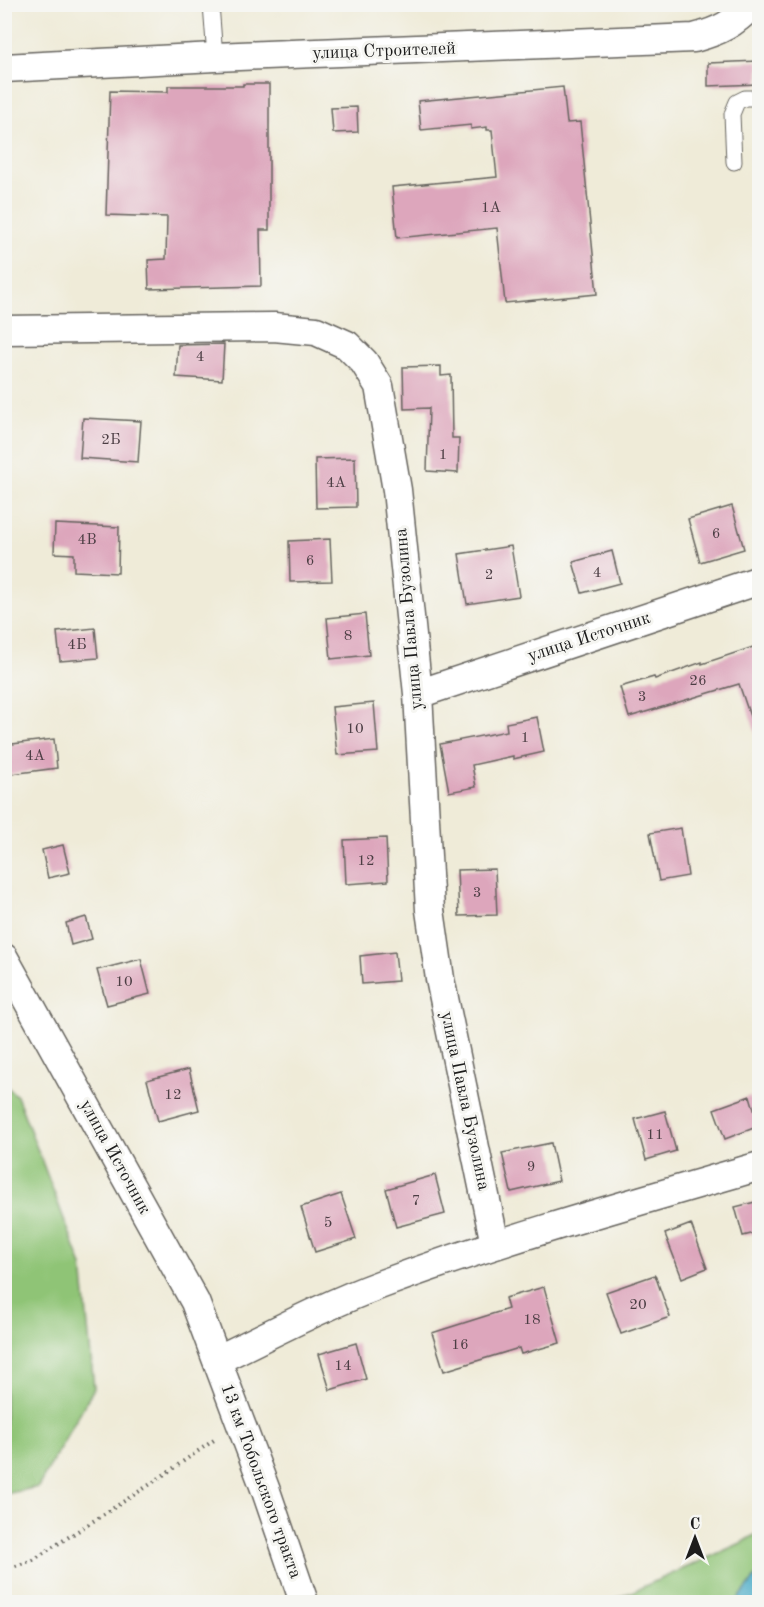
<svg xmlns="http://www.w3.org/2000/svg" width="764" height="1607" font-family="'Old Standard TT',serif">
  <rect width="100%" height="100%" fill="#f6f6f2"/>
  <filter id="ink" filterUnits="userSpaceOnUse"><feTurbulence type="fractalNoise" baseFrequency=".0167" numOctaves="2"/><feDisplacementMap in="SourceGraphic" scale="12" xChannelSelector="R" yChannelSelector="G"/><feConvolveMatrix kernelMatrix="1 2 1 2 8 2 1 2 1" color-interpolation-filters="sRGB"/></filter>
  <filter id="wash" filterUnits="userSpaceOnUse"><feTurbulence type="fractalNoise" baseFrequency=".008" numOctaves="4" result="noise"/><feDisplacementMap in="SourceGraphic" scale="24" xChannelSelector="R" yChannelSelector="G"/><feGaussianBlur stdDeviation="1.35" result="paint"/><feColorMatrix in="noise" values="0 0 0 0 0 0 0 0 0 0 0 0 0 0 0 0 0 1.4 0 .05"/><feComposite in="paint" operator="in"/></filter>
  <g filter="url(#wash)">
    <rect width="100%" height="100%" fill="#efebd8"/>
    <path fill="#8fc476" stroke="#567049" stroke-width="1.5" d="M4,1084l13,12 65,170 12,122 -56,99 -33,7z
      M759,1532v41l-23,29h-127l132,-59z"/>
    <path fill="#47aac7" stroke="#326372" stroke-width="1.5" d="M759,1573v29h-23z"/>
    <g id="blocks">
      <path fill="#dda6bc" d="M759,61v23l-51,2v-23z
        M243,84h26v146h-9l1,56 -112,3 -1,-29 18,-1 1,-42 -61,-2 4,-124 58,1v-6h75z
        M563,87l4,36 13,-1 17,172 -92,9 -8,-75 -100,10 -5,-51 105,-10 -5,-47h-5v-3l-16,2v-4l-50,5 -3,-29z
        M357,107l1,25 -25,1 -2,-25z
        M224,344l-2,36 -46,-3 2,-32z
        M441,366v10l10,-1 1,63h7l-1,35 -31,-2 2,-63 -25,1 -1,-42z
        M83,418l58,3 -3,41 -58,-4z
        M355,458l1,49 -40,1 -1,-49z
        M732,506l12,43 -44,13 -12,-43z
        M55,524l64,3 -1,46 -44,-2v-17l-20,-1z
        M330,539l2,42 -42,1 -1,-41z
        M511,546l8,50 -52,8 -8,-50z
        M612,551l8,32 -38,10 -9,-31z
        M365,614l4,41 -38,4 -4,-41z
        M95,628l3,30 -38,3 -3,-29z
        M759,645v88l-3,1 -17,-50 -110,33 -9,-30 34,-10 1,2 47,-17v2z
        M374,703l4,49 -41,3 -5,-48z
        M537,717l7,35 -31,7v-3l-41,9 4,22 -27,5 -9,-48 67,-13 -1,-8z
        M54,739l3,29 -53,7v-30z
        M681,828l7,48 -29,5 -9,-48z
        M386,838l2,43 -42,3 -2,-44z
        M63,845l7,28 -22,5 -6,-28z
        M495,869l2,46 -38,1 -2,-46z
        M86,917l6,22 -21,6 -5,-22z
        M395,952l3,29 -36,3 -2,-28z
        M141,959l9,35 -43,11 -10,-35z
        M189,1069l10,41 -41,11 -11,-41z
        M750,1096l9,30 -34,13 -11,-30z
        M665,1111l11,40 -30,9 -11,-41z
        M551,1143l8,38 -48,11 -9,-39z
        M435,1175l10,39 -49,13 -10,-38z
        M341,1194l15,45 -41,13 -14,-45z
        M759,1201v31l-16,4 -8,-29z
        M691,1224l16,44 -25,10 -17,-44z
        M655,1275l15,42 -49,17 -15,-42z
        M544,1287l16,56 -39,11 -2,-6 -75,23 -12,-38 76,-24 -3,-11z
        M356,1343l10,36 -36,11 -11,-36z"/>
    </g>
  </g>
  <g filter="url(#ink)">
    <use href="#blocks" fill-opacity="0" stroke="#66645e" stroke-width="1.5"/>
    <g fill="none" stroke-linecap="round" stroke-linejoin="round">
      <g stroke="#66645e" stroke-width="17">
        <path id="service" d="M211,4l4,53
          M734,162l-2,-48 5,-12 8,-4h15"/>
      </g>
      <g stroke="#66645e" stroke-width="31">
        <path id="minor" d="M4,68l211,-11 479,-19c26,-7 39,-14 59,-34
          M4,330l270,-3 42,4 31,14 17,17 15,24 18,104 21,204 12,216 10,69 55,265
          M418,694l342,-114
          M4,958l191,344 71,189 38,111
          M217,1360c54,-26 108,-55 165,-76 124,-46 251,-81 378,-118"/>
      </g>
      <path stroke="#66645e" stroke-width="4" stroke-dasharray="1.5 4.5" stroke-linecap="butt" d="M4,1570l29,-10 116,-75 68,-47"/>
      <use href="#service" stroke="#fff" stroke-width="15"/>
      <use href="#minor" stroke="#fff" stroke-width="28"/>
    </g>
  </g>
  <g text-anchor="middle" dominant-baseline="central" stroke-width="6" stroke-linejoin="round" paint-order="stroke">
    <g font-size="15" fill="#4c3e44">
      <text x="491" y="208">1А</text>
      <text x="200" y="357">4</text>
      <text x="111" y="440">2Б</text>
      <text x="443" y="455">1</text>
      <text x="336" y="483">4А</text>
      <text x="716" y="534">6</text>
      <text x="87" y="540">4В</text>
      <text x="310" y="561">6</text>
      <text x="597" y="573">4</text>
      <text x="489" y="575">2</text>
      <text x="348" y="636">8</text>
      <text x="77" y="645">4Б</text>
      <text x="698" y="681">26</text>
      <text x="642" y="697">3</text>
      <text x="355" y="729">10</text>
      <text x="525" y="738">1</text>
      <text x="35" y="756">4А</text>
      <text x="366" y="861">12</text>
      <text x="477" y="893">3</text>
      <text x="124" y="982">10</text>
      <text x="173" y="1095">12</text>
      <text x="655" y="1135">11</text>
      <text x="531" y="1167">9</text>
      <text x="416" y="1201">7</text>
      <text x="328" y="1223">5</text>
      <text x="638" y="1305">20</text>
      <text x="532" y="1320">18</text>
      <text x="460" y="1345">16</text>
      <text x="343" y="1366">14</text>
    </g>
    <g font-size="18" fill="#1c1c1c" stroke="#f6f6f2">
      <text transform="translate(384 51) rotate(-2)">улица Строителей</text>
      <text transform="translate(409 619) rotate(-95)">улица Павла Бузолина</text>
      <text transform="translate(589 637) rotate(-18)">улица Источник</text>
      <text transform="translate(465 1101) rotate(78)">улица Павла Бузолина</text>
      <text transform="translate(115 1157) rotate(61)">улица Источник</text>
      <text transform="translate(261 1481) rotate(70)">13 км Тобольского тракта</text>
    </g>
  </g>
  <rect width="764" height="1607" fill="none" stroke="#f6f6f2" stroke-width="24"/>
  <g transform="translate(695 1538)" stroke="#f6f6f2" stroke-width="4.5" paint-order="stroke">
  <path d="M0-4.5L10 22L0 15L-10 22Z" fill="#1c1c1c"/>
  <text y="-9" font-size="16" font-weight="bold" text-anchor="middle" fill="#1c1c1c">С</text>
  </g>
</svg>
